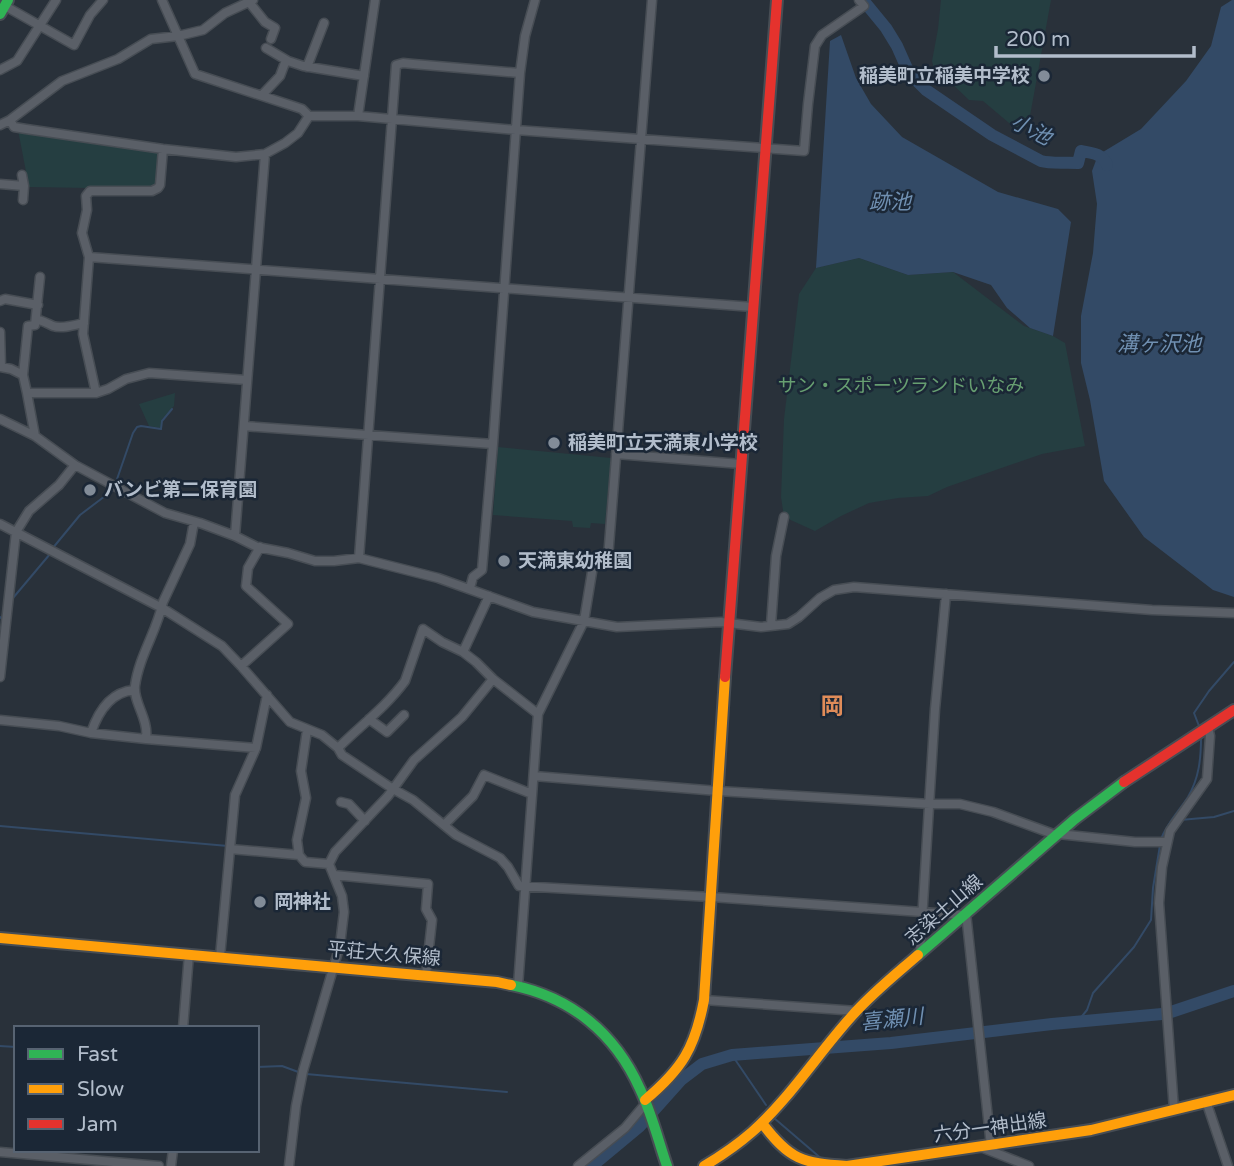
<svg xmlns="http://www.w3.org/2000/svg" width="1234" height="1166" font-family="'Varela Round','Noto Sans JP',sans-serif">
  <rect width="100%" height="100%" fill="#29313a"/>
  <path fill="#253e41" d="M941,0h110l-21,116 -11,10 -4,2 -32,-27 -14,-1 -23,-22 2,-2 -3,-4 -5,1 -6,-4 -2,-8 6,-32z
    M18,130l142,20 -2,34 -6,5 -123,-2z
    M859,258l49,17 45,-3 71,54 29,10 12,7 20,103 -43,8 -95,33 -19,9 -30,2 -29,5 -28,13 -26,15 -31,-14 -3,-20 3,-78 15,-125 17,-26z
    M175,393l-1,13 -12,13 -1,9 -12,-2 -10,-22z
    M498,447l113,11 -6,66 -14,-1 -1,5 -17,-1 -1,-6 -79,-6z"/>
  <path fill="#334a66" d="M1232,0h2v597l-21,-7 -69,-53 -40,-56 -14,-81 -9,-37v-47l12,-63 4,-49 -5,-33 6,-16 43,-26 45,-48 25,-35 10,-39z
    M841,35l15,43 15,26 31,33 96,55 60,17 13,13 -18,114 -23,-8 -23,-20 -16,-23 -38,-13 -45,3 -49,-17 -43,10 14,-227z"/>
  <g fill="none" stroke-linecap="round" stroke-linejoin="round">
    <path stroke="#334a66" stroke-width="2" d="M116,482l17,-49 4,-6 4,-1 20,3 1,-8 10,-12
      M52,549l28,-34 33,-25
      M13,598l37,-44
      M0,617l1,1
      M1199,726l-5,-13 15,-22 25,-29
      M1180,820l34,-3 20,-6
      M0,826l228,20
      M1161,839c6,-16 18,-28 27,-42 11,-19 13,-38 13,-60
      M1078,1021l9,-11 6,-17 41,-46 17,-27 2,-32 7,-43
      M0,1046l16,1
      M732,1055l34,50
      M257,1067l25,-1 19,7
      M306,1074l201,18
      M774,1118l49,42"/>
    <path stroke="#334a66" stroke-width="12" d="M863,0l23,28 11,18 12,27 17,17 66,45 49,26c10,3 25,1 37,2l3,-12c12,2 22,3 26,14
      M592,1166l47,-39 42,-47 21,-16 30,-9 159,-12 161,-19 110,-10 9,-2 63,-21"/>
    <g stroke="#474d54" stroke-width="11">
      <path id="street" d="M162,0l33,74 107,35 7,7
        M249,2l16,20 10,6 -4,11
        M5,6l69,39 16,-30 13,-15
        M266,48l22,13 15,5 61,10
        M307,67l17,-44
        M0,70l17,-9 39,-61
        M262,95l18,-19 6,-16
        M358,116l17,-116
        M10,120l4,7 12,2 137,20 73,8 29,-3 20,-11 13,-10 11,-17h49l158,14 288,21 4,-47 7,-58 7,-11 42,-29 -5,-6
        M0,125l10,-5 52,-39 56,-22 33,-20 27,-3 25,-6 22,-17 28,-13
        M22,175l2,11 -1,14
        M0,184l24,2
        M89,257l664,50
        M0,301l5,-2 33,6
        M36,319c7,2 11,4 17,7 9,3 22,-1 31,-3
        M0,332l1,35 10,2 12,6 4,18h69l12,-4 18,-10 23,-6 98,7
        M23,375l5,-49 7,-1 5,-48
        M27,393l8,43
        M96,393l-13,-59 6,-77 -7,-24 5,-23 -1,-14 4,-5h62l6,-3 2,-3 3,-36
        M0,419l35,17 40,29 90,48 35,10 35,13 22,11 31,6 27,8h19l25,-3 79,20 95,34 84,15 104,-5 40,5 27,-3 11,-7 21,-19 14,-8 20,-3 298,23 82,3
        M244,426l249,18
        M616,454l125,10
        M0,524l162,84 52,33 8,5 19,20 49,56 32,13 16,13 4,7 51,34 20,11 43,35 44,23 8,9 11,19 192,11 253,18
        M235,536l30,-382
        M359,558l37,-493 7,-2 10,1 107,9
        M470,588l3,-11 9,-7 11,-126 27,-371 5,-37 10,-36
        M489,596l-26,56 13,10 17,17 45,35
        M771,625l5,-69 8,-39
        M241,666l47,-42 -42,-38 2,-18 12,-21
        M0,677l16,-145 13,-21 30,-26 16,-20
        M369,719l18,13 17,-17
        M0,720l59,6 32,7 55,6 110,9
        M91,733c7,-21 20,-41 43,-43
        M146,739c3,-20 -13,-37 -11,-53 4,-30 22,-55 28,-84l27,-58 4,-22
        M338,748c22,-22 48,-41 67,-67l18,-52 19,13 21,10
        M534,776l184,15 212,13h30l33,8 63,23
        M341,802l8,2 16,17
        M444,825l29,-29 11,-21 48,19
        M1058,834l77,8h32
        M230,849l69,6 6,7 24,2
        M299,855l-2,-15 9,-42 -5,-27 6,-41
        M334,875l94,9 -2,25 6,11 -6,55
        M966,913l25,233
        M920,953l15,-244 11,-115
        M220,957l15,-162 21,-47 11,-53
        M518,986l20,-272 46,-93 9,-55 11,-2 4,-6 44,-558
        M704,1000l153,11
        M183,1028l6,-74
        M1206,1101l22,65
        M1174,1110l-15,-207 3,-36 8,-36 37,-52 3,-43 -2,-9
        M983,1148l46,18
        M0,1152l159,14
        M171,1166l2,-16
        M289,1166l7,-60 7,-35 37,-126 4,-33 -2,-16 -13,-32 6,-12 53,-56 26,-36 48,-43 31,-38
        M578,1166l47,-38 21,-25"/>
    </g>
    <g stroke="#474d54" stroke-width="14">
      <path id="fast" d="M0,14l8,-14
        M918,955l157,-136 49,-37
        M511,985c60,12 104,48 129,104 12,25 18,51 27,77"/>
    </g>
    <g stroke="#474d54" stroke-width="14">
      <path id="slow" d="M0,938l497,44 14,3
        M645,1100c37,-31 50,-52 59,-100l21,-323
        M762,1123c28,37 40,40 85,43l244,-36 143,-35
        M704,1166c17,-10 33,-21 48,-34 38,-34 65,-77 99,-115 20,-23 44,-42 67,-62"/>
    </g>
    <g stroke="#474d54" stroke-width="14">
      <path id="jam" d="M725,677l52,-677
        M1124,782l110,-72"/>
    </g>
    <use href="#street" stroke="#5a5f67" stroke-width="8"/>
    <use href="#fast" stroke="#30b455" stroke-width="10"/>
    <use href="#slow" stroke="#ff9f0a" stroke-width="10"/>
    <use href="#jam" stroke="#e5322d" stroke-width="10"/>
  </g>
  <g fill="#828c98" stroke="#1b2736" stroke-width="2.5">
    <circle cx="1044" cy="76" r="7"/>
    <circle cx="554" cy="443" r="7"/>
    <circle cx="90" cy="490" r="7"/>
    <circle cx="504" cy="561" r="7"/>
    <circle cx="260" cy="902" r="7"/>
  </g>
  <g text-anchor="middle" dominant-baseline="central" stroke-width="5" stroke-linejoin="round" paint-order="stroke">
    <g font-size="19" font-weight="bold" fill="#b2bdcb" stroke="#1b2736" text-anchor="start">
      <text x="1030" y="76" text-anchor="end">稲美町立稲美中学校</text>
      <text x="568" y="443">稲美町立天満東小学校</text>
      <text x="104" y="490">バンビ第二保育園</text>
      <text x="518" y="561">天満東幼稚園</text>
      <text x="274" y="902">岡神社</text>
    </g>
    <g font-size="19" fill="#679f71" stroke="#1b2736">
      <text x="901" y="386">サン・スポーツランドいなみ</text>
    </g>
    <g font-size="19" fill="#b2bdcb" stroke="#1b2736">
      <text transform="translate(944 910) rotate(-41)">志染土山線</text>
      <text transform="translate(384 954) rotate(5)">平荘大久保線</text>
      <text transform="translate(990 1128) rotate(-8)">六分一神出線</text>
    </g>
    <g font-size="21" font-style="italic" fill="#7090b2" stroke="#1b2736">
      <text transform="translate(1031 130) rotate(27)">小池</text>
      <text x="890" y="202">跡池</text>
      <text x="1159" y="344">溝ヶ沢池</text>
      <text transform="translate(892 1020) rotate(-6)">喜瀬川</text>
    </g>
    <g font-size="23" font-weight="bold" fill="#e08c59" stroke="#1b2736">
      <text x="832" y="707">岡</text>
    </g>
  </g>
  <rect x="14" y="1026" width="245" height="126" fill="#1b2736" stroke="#576372" stroke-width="2"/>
  <rect x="28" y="1049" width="35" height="10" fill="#30b455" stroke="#576372" stroke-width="2"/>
  <text x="77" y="1061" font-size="21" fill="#b2bdcb">Fast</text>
  <rect x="28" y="1084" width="35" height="10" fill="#ff9f0a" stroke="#576372" stroke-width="2"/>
  <text x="77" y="1096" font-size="21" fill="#b2bdcb">Slow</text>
  <rect x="28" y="1119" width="35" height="10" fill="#e5322d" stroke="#576372" stroke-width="2"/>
  <text x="77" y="1131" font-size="21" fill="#b2bdcb">Jam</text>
  <path d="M996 46v10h198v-10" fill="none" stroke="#b2bdcb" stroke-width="3.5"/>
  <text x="1006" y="46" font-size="21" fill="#b2bdcb" stroke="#1b2736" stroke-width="5" paint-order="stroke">200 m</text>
</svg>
